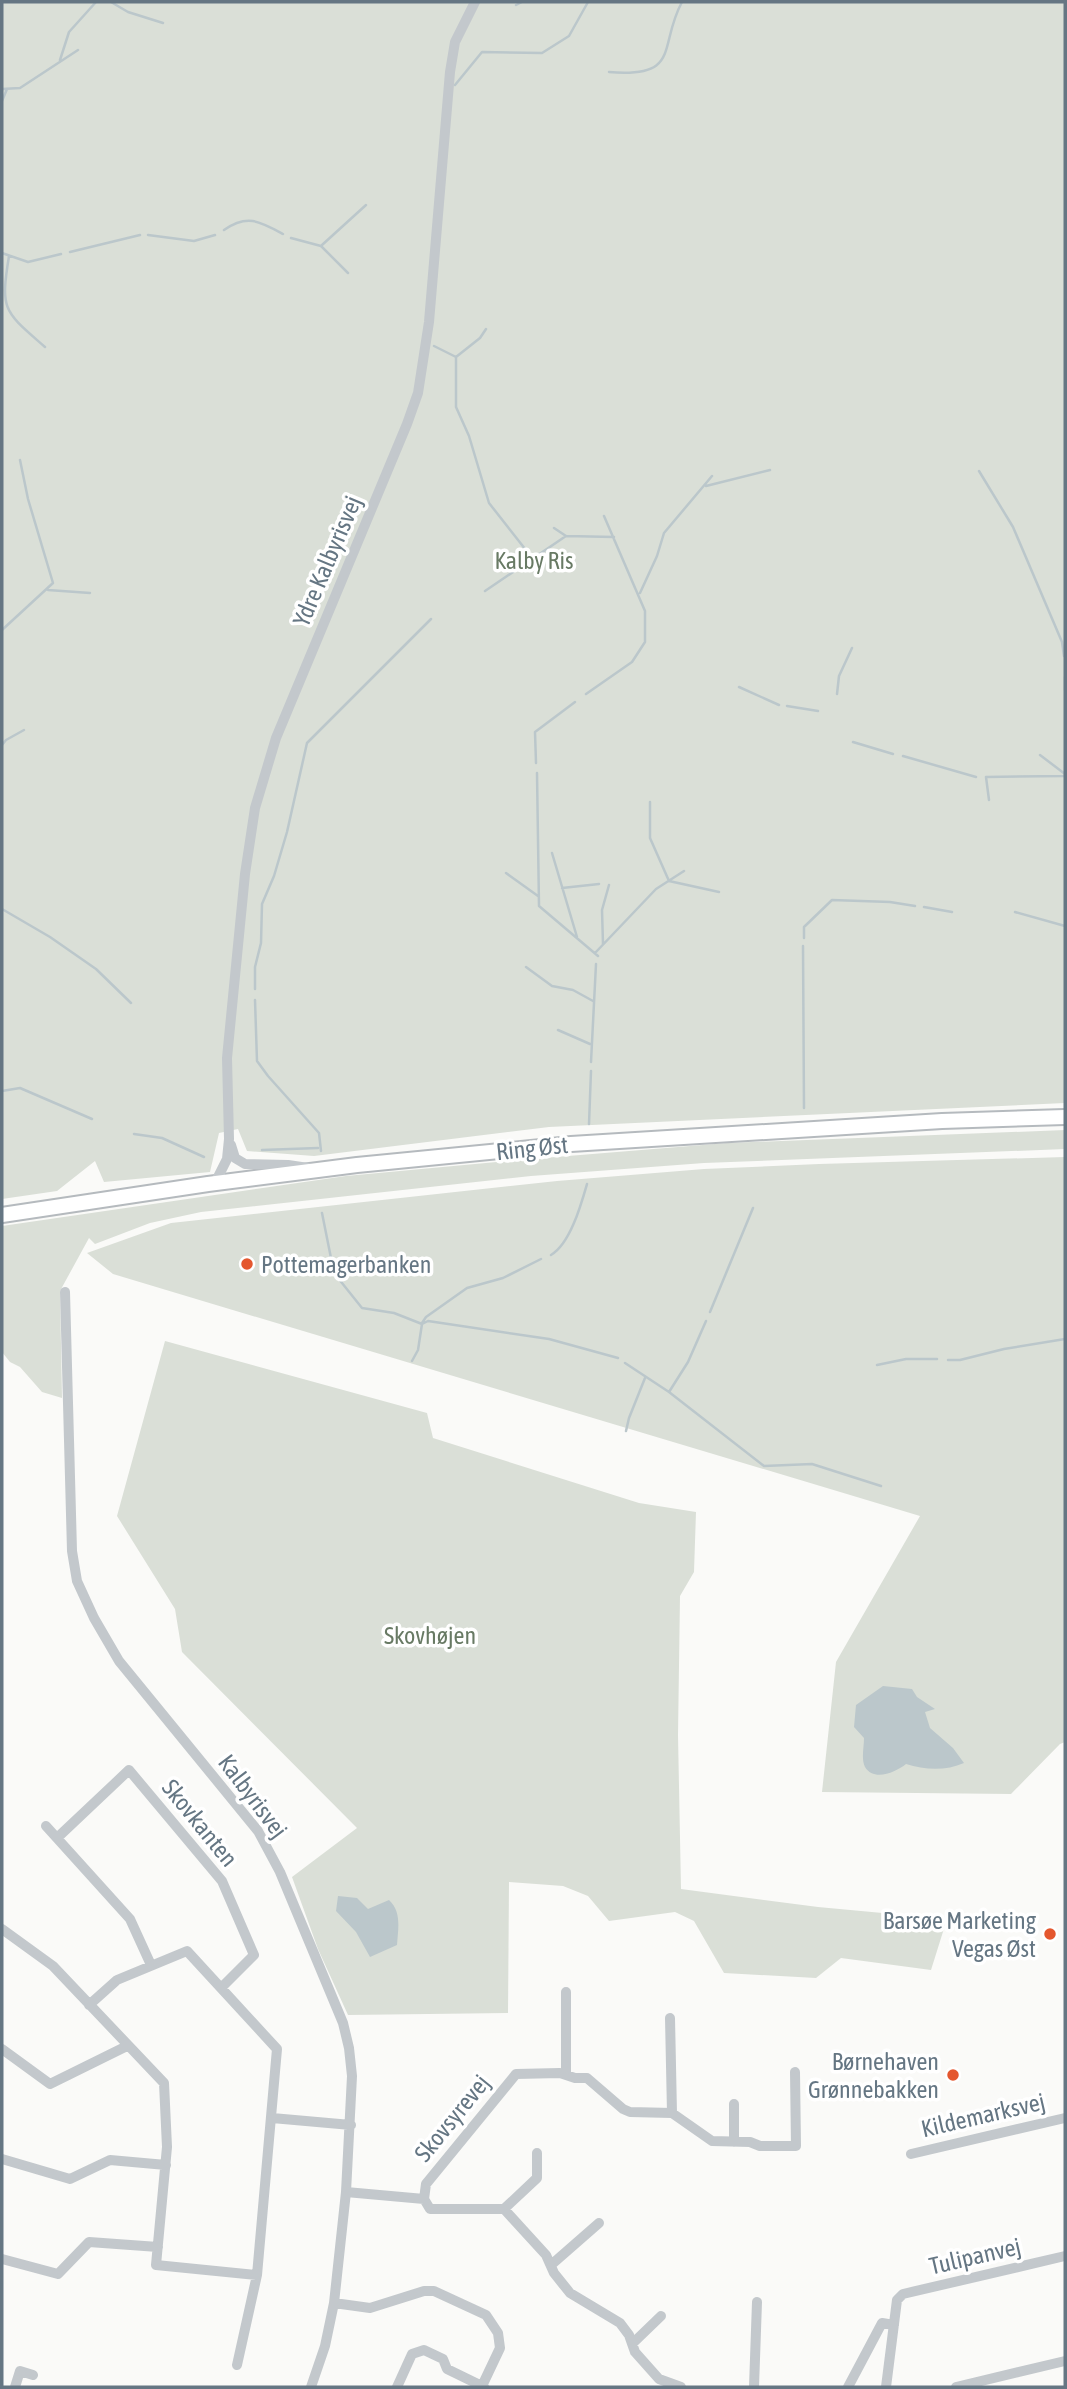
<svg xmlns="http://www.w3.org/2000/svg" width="1067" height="2389" font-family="'Asap Condensed',sans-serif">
  <rect width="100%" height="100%" fill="#fafaf8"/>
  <path fill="#dadfd7" d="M2,2h1063v1101l-516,24 -235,29 -67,-5 -9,-22 -19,4 -9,39 -106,10 -9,-21 -38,30 -55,8z
    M1065,1130v19l-361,14 -173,13 -330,36 -51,11 -55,21 -6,-6 -29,53 2,107 -20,-6 -22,-25 -10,-5 -8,-10v-126l344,-50 173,-16 208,-17z
    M1065,1157v585l-5,2 -49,50 -189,-2 14,-130 84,-146 -807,-242 -26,-21 84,-30 386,-42 147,-12 115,-5z
    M165,1341l262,72 6,25 206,65 57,9 -2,60 -14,24 -2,139 3,154 137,18 129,12 -16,51 -90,-12 -25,20 -92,-5 -30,-52 -19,-9 -66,9 -21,-25 -25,-10 -54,-4 -1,131 -160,2 -30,-66 -26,-72 65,-49 -175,-176 -7,-43 -58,-93z"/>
  <path fill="#bbc7cb" d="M883,1686l29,3 5,8 18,12 -10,3 5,16 23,20 11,15c-18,8 -39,7 -58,1 -10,8 -32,18 -41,3 -4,-8 -1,-20 -1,-29l-10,-11 2,-22z
    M338,1896l19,2 11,11 21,-9c13,12 9,29 8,45l-27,12 -14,-25 -20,-21z"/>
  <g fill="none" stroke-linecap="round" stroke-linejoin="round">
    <path stroke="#bbc7cb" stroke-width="2.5" d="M111,2l17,10 35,11
      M516,5l6,-3
      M60,60l9,-28 27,-30
      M609,72c73,6 49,-26 73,-70
      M455,85l27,-33 60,1 27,-17 19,-34
      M2,89l18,-1 58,-38
      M2,101l5,-12
      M224,230c23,-16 35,-9 59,4
      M148,235l46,6 21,-6
      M291,238l30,8 27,27
      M322,245l44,-40
      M70,252l70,-17
      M2,253l26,9 33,-8
      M9,256c-9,55 -5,55 36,91
      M434,346l22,11v50l13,29 20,67 44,56
      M456,357l24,-19 6,-9
      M979,471l34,56 49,115 2,14
      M706,486l64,-16
      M554,528l12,8
      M48,590l42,3
      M485,591l81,-55 48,1
      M640,593l17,-37 7,-23 48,-57
      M2,630l51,-47 -25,-84 -8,-39
      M1065,677v13
      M739,687l40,18
      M586,694l46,-32 13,-20v-31l-41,-95
      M837,694l2,-18 13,-28
      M787,706l31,5
      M853,742l40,12
      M2,745l4,-5 18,-10
      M1040,755l25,19
      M903,756l73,21
      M536,763l-1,-31 40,-30
      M537,773l2,133 59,50
      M989,800l-3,-23 79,-1
      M650,802v36l19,43 50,11
      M552,853l25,84
      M506,873l32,23
      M562,888l37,-4
      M924,907l28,5
      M2,909l48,28 46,32 35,34
      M1015,912l50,14
      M804,938v-11l28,-27 58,2 25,4
      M603,944l-1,-34 7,-25
      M803,946l1,162
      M595,953l61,-64 28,-18
      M526,967l26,19 21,4 20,11
      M255,989v-22l6,-24 1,-39 12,-28 13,-44 20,-89 124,-124
      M255,1000l2,61 11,15 51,57 2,18
      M558,1030l32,14
      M591,1062l5,-98
      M2,1091l18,-3 72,31
      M589,1124l2,-53
      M134,1134l28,4 42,19
      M262,1150l56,-2
      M322,1213l12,60 28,35 32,5 28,11 -4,26 -6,11
      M551,1255c19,-11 30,-50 36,-71
      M710,1312l43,-104
      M422,1323l4,-6 41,-29 36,-10 38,-19
      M422,1324l6,-3 121,18 69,19
      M948,1360h12l44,-11 61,-10
      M625,1363l44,29 95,74 48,-2 69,22
      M877,1365l29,-6h31
      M669,1392l19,-30 18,-41
      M626,1431l3,-13 16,-40"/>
    <g stroke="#b5babe" stroke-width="18">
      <path id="major" d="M2,1215l206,-31 149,-19 214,-21 371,-23 123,-4"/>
    </g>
    <path stroke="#c3c8cc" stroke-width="10" d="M231,1145l4,13 10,6 43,1 20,3
      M215,1183l12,-24 2,-20 -2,-81 18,-184 10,-66 21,-70 131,-314 11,-31 11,-71 21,-250 5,-30 20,-40
      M65,1292l7,259 5,30 17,37 25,43 139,170 22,41 63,151 6,25 3,28 -6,116 -12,111 -9,43 -14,41
      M46,1826l84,93 21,46
      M57,1838l72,-68 93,111 32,74 -32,32
      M2,1929l51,37 111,117 3,64 -11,118 101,10
      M89,2005l28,-25 70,-29 90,98 -20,226 -20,90
      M670,2018l2,95
      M2,2049l48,35 77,-38
      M566,2074v-82
      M272,2118l79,7
      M734,2142v-38
      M911,2154l154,-36
      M2,2159l68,20 40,-19 56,5
      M346,2192l78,7 6,10h74l42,46 8,18 16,20 50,30 9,12 6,17 24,27 22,8
      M424,2199l2,-15 90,-110 44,-1 15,5h12l36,31 7,3 42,1 40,28 38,1 10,4h36l-1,-74
      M504,2209l33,-31v-25
      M2,2259l56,15 31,-32 69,5
      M551,2265l48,-42
      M334,2303l36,5 54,-17h10l52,24 12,18 2,15 -18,38
      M633,2343l28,-27
      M15,2387l5,-16 13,4
      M397,2387l15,-33 12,-4 19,9 4,10 37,18
      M754,2387l3,-85
      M848,2387l34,-64 12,2
      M886,2387l11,-87 6,-6 162,-38
      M956,2387l109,-26"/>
    <use href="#major" stroke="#fff" stroke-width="14"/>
  </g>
  <g fill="#e4572e" stroke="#fff" stroke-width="2.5">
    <circle cx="247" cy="1264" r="7"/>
    <circle cx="1050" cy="1934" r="7"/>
    <circle cx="953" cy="2075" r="7"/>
  </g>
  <g text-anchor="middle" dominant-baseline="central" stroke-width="7" stroke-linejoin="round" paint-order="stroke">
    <g font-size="24" fill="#687a64" stroke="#fff">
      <text x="534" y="560">Kalby Ris</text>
      <text x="430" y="1635">Skovhøjen</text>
    </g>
    <g font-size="24" fill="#657683" stroke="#fff">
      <text transform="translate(327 561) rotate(-67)">Ydre Kalbyrisvej</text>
      <text transform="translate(532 1148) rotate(-6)">Ring Øst</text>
      <text transform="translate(253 1796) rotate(53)">Kalbyrisvej</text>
      <text transform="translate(200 1823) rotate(51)">Skovkanten</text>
      <text transform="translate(983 2115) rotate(-13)">Kildemarksvej</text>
      <text transform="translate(452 2118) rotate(-51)">Skovsyrevej</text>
      <text transform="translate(975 2256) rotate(-13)">Tulipanvej</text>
    </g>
    <g font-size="24" fill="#657683" stroke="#fff" text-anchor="end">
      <text x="261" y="1264" text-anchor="start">Pottemagerbanken</text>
      <text x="1036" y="1920">Barsøe Marketing<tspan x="1036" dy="28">Vegas Øst</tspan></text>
      <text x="939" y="2061">Børnehaven<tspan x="939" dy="28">Grønnebakken</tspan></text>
    </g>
  </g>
  <rect width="1067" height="2389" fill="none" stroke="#657683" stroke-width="7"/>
</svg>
